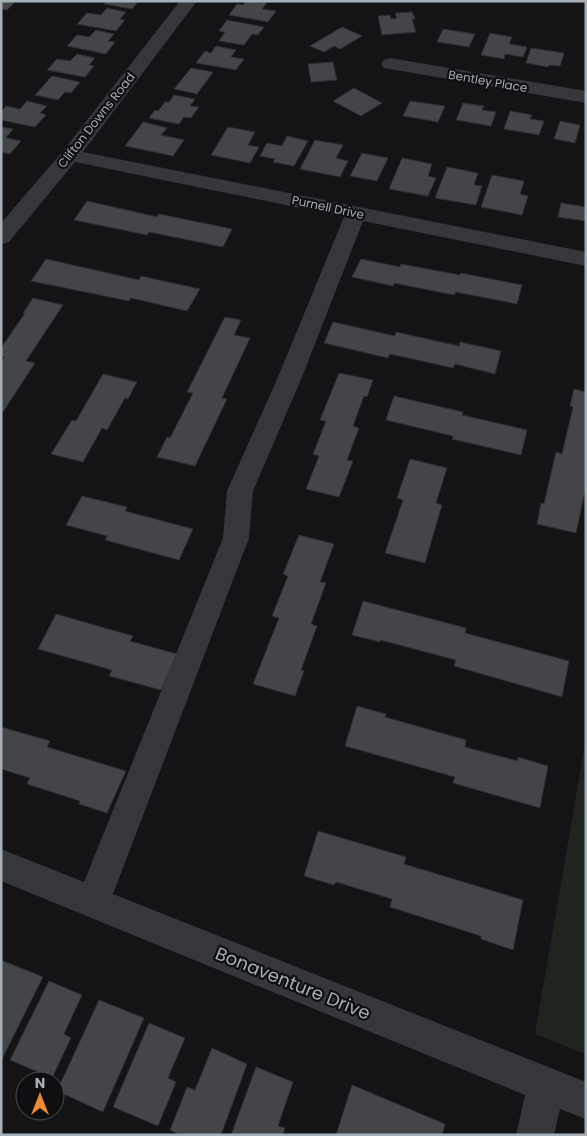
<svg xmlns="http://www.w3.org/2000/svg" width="587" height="1136" font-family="Poppins,sans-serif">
  <rect width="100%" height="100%" fill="#141416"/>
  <path fill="#1f251e" d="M586,738v316l-51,-20z"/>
  <path fill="#434549" stroke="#2e2f32" d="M1,1h15l-9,9 -6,-1z
    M106,1h33l-7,8 -28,-5z
    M246,1h22l-6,8 14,2 -8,11 -39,-7 8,-11 6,1z
    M107,8l19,4 -6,7 5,1 -9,11 -39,-7 10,-11 14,2z
    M412,12l3,7h-3l4,13 -34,3 -4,-19 12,-1 1,4 6,-1 -2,-5z
    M227,20l37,7 -6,8 -6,-1 -8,11 -25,-4 6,-9 -6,-1z
    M342,27l20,9 -22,13 -6,-3 -10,6 -14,-6z
    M443,29l32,5 -6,13 -32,-5z
    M96,30l18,4 -6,7 7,1 -9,12 -39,-8 10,-11 12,2z
    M490,33l22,4 -3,7 18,3 -4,10 -18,-3 -1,5 -23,-4z
    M216,46l20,4 -5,7 13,2 -8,11 -40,-7 9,-12 6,2z
    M531,48l33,5 -4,13 -11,-1 -1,2 -22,-4z
    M77,54l18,4 -6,7 5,1 -9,11 -38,-7 10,-11 13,2z
    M333,62l4,18 -26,2 -3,-18z
    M191,68l22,4 -16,22 -23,-5z
    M52,76l28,6 -9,11 -6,-1 -7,8 -23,-5z
    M354,88l28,15 -21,13 -28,-15z
    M174,95l21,4 -5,7 9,1 -8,11 -7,-1 -5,7 -30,-6 6,-8 3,1 7,-9h4z
    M27,101l20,5 -7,7 6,2 -11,12 -34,-7v-8l5,-6 14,3z
    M410,101l35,5 -7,16 -35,-6z
    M463,103l21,3 -2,4 14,2 -5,14 -35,-6z
    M510,111l22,4 -2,4 14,2 -5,14 -35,-6z
    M560,121l20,4 -5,18 -21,-4z
    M143,122l24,6 -6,7 23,5 -11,16 -48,-10z
    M1,127l12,2 -7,9 15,3 -11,13 -9,-2z
    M228,127l27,5 -7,13 11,2 -9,16 -39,-8z
    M287,136l21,5 -14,25 -21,-4 2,-3 -15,-3 7,-13 15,3z
    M315,140l28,5 -7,13 12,3 -8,16 -40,-8z
    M362,153l26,5 -11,23 -27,-5z
    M402,158l30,6 -4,12 8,2 -8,18 -39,-7z
    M447,167l31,6 -4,12 8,1 -6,19 -41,-7z
    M492,175l32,6 -4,13 8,2 -6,19 -41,-8z
    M87,201l70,16 2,-3 73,15 -9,18 -74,-15 -2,3 -73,-15z
    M561,203l25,4v14l-28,-4z
    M46,259l93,21 2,-4 59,13 -13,22 -56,-13 -2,3 -98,-20z
    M361,259l39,8 1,-3 59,11 1,-2 61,12 -5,19 -61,-12 -2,3 -60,-12 -1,3 -41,-9z
    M33,298l30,7 -37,56 9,2 -34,52v-54l3,-4 -3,-1v-8l24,-35h-2z
    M225,317l16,3 -7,15 16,3 -28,60 5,1 -32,67 -38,-9 10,-20 3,1 23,-45 -6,-1z
    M333,322l62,14 1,-4 63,14 1,-4 41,9 -6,23 -40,-10 -2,4 -63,-14 -2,4 -64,-15z
    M339,373l34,7 -6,17 -3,-1 -11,30 6,2 -12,32 6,1 -14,36 -33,-8 13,-33 -6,-2 13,-33 -6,-1z
    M103,374l34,8 -9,17 -3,-1 -18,32 -5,-2 -19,34 -32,-8 21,-34 4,1z
    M574,389l12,3v94l-10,47 -39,-9 4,-21 3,1 12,-52 6,2 11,-47 -3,-1z
    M394,396l69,16 -1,3 65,15 -6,25 -69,-16 1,-3 -67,-16z
    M410,459l37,9 -11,35 6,2 -17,58 -40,-10 18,-53 -6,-2z
    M82,496l45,11 -2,4 68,18 -14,31 -74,-20 2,-4 -41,-11z
    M299,535l35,9 -14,38 6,1 -15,41 6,2 -16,44 3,1 -9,25 -42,-12 26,-66 -7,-2 16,-40 -5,-2z
    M363,601l103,27 -1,5 104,28 -7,36 -108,-31 2,-6 -76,-20v2l-28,-7z
    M56,614l77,22 -3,5 47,13 -16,36 -52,-14 3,-6 -74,-21z
    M357,706l29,8 -1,3 81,23 -1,7 53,14v-4l30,9 -8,42 -87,-25 2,-6 -110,-31z
    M1,727l49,14 -3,6 79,24 -19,42 -28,-9 1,-3 -53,-17 3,-6 -29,-9z
    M318,831l88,26 -2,7 119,36 -10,50 -32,-11v-3l-91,-29 2,-8 -56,-17 -2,3 -30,-9z
    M1,960l42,17 -42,84z
    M49,981l33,14 -18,39 7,4 -19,40 -42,-18z
    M99,1000l45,18 -41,94 -46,-21z
    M149,1023l36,15 -17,40 8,4 -18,44 -45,-19z
    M212,1048l35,16 -26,71h-41l-10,-5 17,-43 8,3z
    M256,1067l37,15 -15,44 7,2 -2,7h-52z
    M352,1085l93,39 -3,11h-106z"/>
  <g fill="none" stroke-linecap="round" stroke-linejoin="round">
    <path fill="#35373b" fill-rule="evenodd" d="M180,1h17l-114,151 503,100v14l-223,-45 -61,156 -49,114 -4,47 -136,356 473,188v37l-26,-10 -6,26h-38l9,-40 -524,-214v-32l83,33 139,-344 4,-47 51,-114 66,-160 -269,-55 -66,80 -8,2v-21l62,-72z
      M390,58l196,33v12l-202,-35 -3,-4 3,-4z"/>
  </g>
  <g text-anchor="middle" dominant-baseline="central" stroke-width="4.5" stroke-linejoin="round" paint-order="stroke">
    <g font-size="12" fill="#a6aeb6" stroke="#0f0f11">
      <text transform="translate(488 81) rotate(10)">Bentley Place</text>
      <text transform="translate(96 120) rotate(-52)">Clifton Downs Road</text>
      <text transform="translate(328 207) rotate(12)">Purnell Drive</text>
    </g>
    <g font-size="18" fill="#a6aeb6" stroke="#0f0f11">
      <text transform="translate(293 983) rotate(22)">Bonaventure Drive</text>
    </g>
  </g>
  <rect width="587" height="1136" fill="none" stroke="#a6aeb6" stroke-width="5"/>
  <g transform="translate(40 1096)"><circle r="24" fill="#0f0f11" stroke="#4b4f53"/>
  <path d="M0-4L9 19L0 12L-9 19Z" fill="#ec8b35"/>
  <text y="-8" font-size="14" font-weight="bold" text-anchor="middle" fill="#a6aeb6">N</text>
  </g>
</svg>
